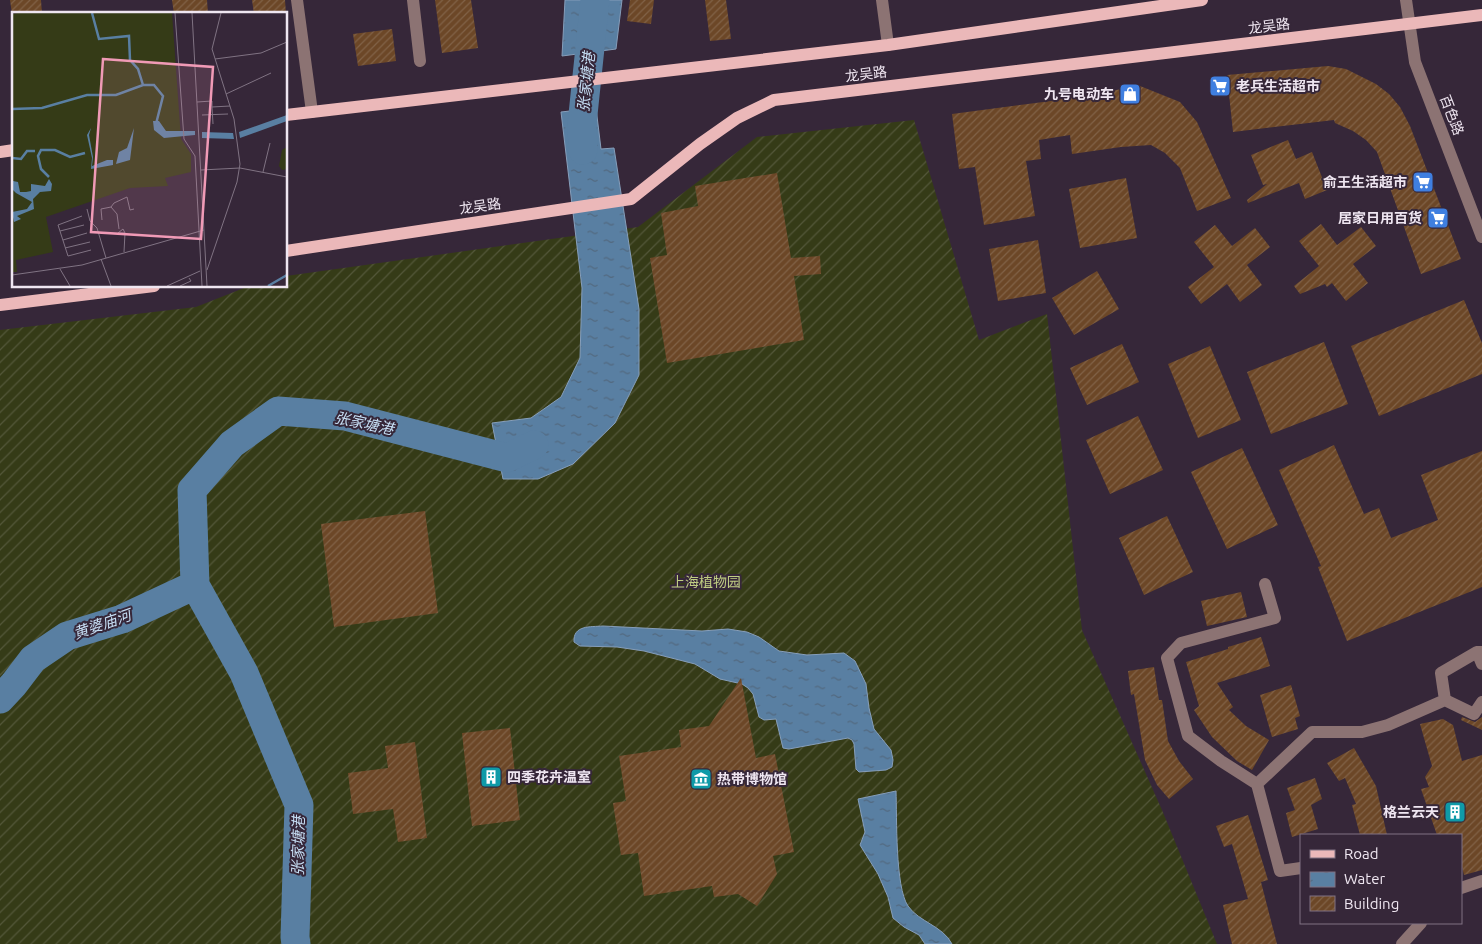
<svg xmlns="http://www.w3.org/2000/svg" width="1482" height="944" font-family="Ubuntu,'Noto Sans SC',sans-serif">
  <defs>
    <pattern id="garden-furrows" width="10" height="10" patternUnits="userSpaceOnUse" patternTransform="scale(1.25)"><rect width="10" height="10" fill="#353b17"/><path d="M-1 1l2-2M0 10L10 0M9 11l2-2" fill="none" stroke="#535739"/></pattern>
    <pattern id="water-ripples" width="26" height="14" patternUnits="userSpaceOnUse" patternTransform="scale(1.25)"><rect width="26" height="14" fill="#597fa2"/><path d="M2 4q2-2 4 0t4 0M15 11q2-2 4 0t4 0" fill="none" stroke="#52687e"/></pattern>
    <pattern id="building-hatch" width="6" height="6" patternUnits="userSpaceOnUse" patternTransform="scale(1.25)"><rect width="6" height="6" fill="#6c4727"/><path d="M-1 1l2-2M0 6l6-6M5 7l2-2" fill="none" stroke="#816247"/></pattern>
  </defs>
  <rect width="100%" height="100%" fill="#362739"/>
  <path fill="url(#garden-furrows)" d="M914,120l65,220 68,-26 35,316 80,180 55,134h-1217v-614l196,-23 53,-21h37v-10l352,-49 119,-90z"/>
  <path fill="url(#water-ripples)" stroke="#869eba" d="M565,0h57l-6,49 -54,7z
    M596,108l5,41 13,-1 25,161v66l-24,48 -42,41 -35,15h-35l-11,-56 39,-5 30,-21 19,-39 2,-70 -21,-176z
    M603,626l99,5 26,-2 19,3 12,5 20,14 28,4 37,-2 11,8 11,23 3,24 5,21 17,21 2,10 -1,7 -6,3 -27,2 -3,-3 -2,-25 -2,-4 -4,-2 -59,11 -6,-1 -7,-29 -12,1 -5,-3 -6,-23 -5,-6 -6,-4 -22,-5 -25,-15 -51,-13 -27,-4 -37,-1 -6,-4c-1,-17 16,-15 29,-16z
    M896,791c1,26 -1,96 12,115 11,16 35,20 44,38h-27l-6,-9 -15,-8 -11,-9 -5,-21 -10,-23 -18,-29 5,-13 -7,-33z"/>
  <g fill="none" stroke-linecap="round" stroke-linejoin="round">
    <path stroke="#597fa2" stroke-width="29" d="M583,150l-1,-26 13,-124
      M0,699l14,-15 19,-25 34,-23 55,-17 73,-34
      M296,944l-1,-7 4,-132 -55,-132 -49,-88 -3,-95 40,-46 46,-33 67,5 162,42 27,-13"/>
  </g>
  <path fill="url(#building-hatch)" d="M10,0h31l1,14h-30z
    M172,0h35l1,14h-34z
    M252,0h33l1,14h-32z
    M435,0h36l7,48 -36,5z
    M630,0h24l-3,24 -24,-3z
    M705,0h21l5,39 -21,2z
    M392,29l4,32 -38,5 -5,-32z
    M1328,66l18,3 30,15 13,10 11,13 10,19 51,133 -40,15 -44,-122 -11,-12 -13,-9 -18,-8 -1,-3 -101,12 -6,-57z
    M1140,86l40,16 17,20 34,76 -34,13 -17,-43 -15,-15 -14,-8 -30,2 -49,7 -2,-19 -31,5 2,19 -15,2 9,55 -51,9 -9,-58 -16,2 -7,-55 99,-13z
    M1288,140l8,19 16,-7 15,38 -22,9 -6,-16 -51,20 -1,-3 20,-16 -4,1 -12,-30z
    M777,173l14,85 29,-2 1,18 -27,2 10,64 -137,23 -17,-105 17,-3 -6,-42 37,-7 -3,-20z
    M1126,178l11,60 -57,10 -11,-59z
    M1321,224l16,21 24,-18 15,19 -23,18 15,19 -22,18 -14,-18 -5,4 -2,-3 -25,10 -6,-8 25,-20 -20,-25z
    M1215,225l17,21 23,-18 15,19 -23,18 15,20 -22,17 -13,-18 -26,20 -13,-17 26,-20 -20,-25z
    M1038,240l8,53 -48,8 -9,-52z
    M1097,271l22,38 -45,26 -22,-37z
    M1464,300l18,43v31l-103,42 -28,-70z
    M1324,342l24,62 -77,30 -24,-62z
    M1122,344l17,38 -52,23 -17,-37z
    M1210,346l31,74 -43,18 -30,-74z
    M1138,416l25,54 -53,24 -24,-54z
    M1334,445l30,69 15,-6 12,30 47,-18 -17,-45 61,-24v136l-135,54 -29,-74 3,-1 -42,-96z
    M1242,448l36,77 -51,24 -36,-77z
    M425,511l13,102 -104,14 -13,-103z
    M1167,516l26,56 -49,23 -25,-57z
    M1241,592l6,25 -40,9 -6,-25z
    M1261,637l9,29 -53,17 16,24 -4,3 17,16 23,14 -17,30 -15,-9 -25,-24 -18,-27 5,-4 -13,-44 42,-13v-2z
    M1154,667l5,33h3l6,41 11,20 14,18 -24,20 -12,-14 -12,-25 -11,-66 -3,1 -3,-24z
    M741,678l15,80 19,-4 19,98 -21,4 4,18 -20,32 -19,-12 -24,3 -2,-11 -68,10 -6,-43 -17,2 -8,-52 13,-2 -7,-45 62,-9 -2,-17 30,-4z
    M1291,685l9,31 -5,2 3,11 -26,8 -12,-42z
    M1462,717l13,5 7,-5v13l-21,-10z
    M1443,719l10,6 9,36 20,-6v115l-18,5 -3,-12v-28h-24l-16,-46 8,-2 -4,-10 7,-11 -12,-42z
    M510,728l10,92 -48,6 -10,-93z
    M415,742l12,96 -29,4 -5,-33 -40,5 -5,-41 40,-5 -3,-22z
    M1354,748l22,38 11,49h-27l-8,-30 4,-1 -11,-26 -6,3 -12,-18z
    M1315,778l7,21 -11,6 7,24 -26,8 -6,-24 9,-3 -8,-22z
    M1248,815l20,65 -7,2 16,62h-45l-9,-39 25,-6 -16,-55 -8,3 -8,-21z"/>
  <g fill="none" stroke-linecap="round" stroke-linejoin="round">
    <path stroke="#8c7373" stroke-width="12" d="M297,0l15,112
      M413,0l7,61
      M882,0l6,45
      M1406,0l9,62 67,175
      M1265,584l10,34 -94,25 -14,15 21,78 33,25 36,23 55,-52h50l26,-7 57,-25
      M1477,652l5,12
      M1482,652h-5l-36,21 4,27 29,14 8,-12
      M1257,784l23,87 21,-3
      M1461,888l21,-7
      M1402,944l19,-21"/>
    <path stroke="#ebb8b9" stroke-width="12" d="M286,115l602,-70 314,-45
      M0,152l14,-2
      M286,251l345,-52 69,-55 37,-26 37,-18 708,-85
      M0,305l154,-19"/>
  </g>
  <defs>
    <g id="supermarket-square" transform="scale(1.125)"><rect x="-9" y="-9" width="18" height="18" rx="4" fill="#3f7fe0" stroke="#362739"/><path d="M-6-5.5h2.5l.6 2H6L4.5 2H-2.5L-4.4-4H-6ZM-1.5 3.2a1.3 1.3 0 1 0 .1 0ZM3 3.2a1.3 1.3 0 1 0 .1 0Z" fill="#fff"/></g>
    <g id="shop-square" transform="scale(1.125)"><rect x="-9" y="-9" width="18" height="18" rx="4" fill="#3f7fe0" stroke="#362739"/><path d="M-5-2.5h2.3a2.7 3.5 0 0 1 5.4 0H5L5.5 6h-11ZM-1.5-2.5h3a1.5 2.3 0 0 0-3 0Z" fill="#fff"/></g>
    <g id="building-square" transform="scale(1.125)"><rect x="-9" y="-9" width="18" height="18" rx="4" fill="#0f9aa8" stroke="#362739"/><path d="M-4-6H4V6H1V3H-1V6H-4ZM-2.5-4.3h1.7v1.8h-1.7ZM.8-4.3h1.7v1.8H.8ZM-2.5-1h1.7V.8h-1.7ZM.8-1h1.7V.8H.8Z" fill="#fff"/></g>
    <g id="museum-square" transform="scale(1.125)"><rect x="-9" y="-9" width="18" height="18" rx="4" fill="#0f9aa8" stroke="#362739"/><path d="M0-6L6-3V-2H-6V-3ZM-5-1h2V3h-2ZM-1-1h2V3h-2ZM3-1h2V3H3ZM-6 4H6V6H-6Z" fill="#fff"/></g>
  </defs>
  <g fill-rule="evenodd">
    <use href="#supermarket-square" x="1220" y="86"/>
    <use href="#shop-square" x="1130" y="94"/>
    <use href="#supermarket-square" x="1423" y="182"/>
    <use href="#supermarket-square" x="1438" y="218"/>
    <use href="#building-square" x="491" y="777"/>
    <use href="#museum-square" x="701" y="779"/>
    <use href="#building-square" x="1455" y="812"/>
  </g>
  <g text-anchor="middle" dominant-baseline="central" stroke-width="4" stroke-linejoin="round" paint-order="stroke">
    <g font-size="14" fill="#efe6f1" stroke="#362739">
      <text transform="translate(1269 26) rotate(-7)">龙吴路</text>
      <text transform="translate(866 74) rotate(-7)">龙吴路</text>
      <text transform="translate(1452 115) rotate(69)">百色路</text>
      <text transform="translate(480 206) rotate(-8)">龙吴路</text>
    </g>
    <g font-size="14" font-weight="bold" fill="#efe6f1" stroke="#362739" text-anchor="end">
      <text x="1236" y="86" text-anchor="start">老兵生活超市</text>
      <text x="1114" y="94">九号电动车</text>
      <text x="1407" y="182">俞王生活超市</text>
      <text x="1422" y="218">居家日用百货</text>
      <text x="507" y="777" text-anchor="start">四季花卉温室</text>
      <text x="717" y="779" text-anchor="start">热带博物馆</text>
      <text x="1439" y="812">格兰云天</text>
    </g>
    <g font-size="14" fill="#bfcd82" stroke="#362739">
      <text x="706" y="582">上海植物园</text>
    </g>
    <g font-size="15" font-style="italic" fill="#c6def4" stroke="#362739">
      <text transform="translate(586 82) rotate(-84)">张家塘港</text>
      <text transform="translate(364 423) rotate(12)">张家塘港</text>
      <text transform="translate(102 624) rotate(-19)">黄婆庙河</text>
      <text transform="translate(298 846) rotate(-89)">张家塘港</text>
    </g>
  </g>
  <g transform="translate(12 12)">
    <rect width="275" height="275" fill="#362739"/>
    <path d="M275,135v22l-5,1 -3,-4 3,-16z" fill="#353b17"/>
    <path d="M6,1h154l9,126 10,15v18l-26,6 3,8 -38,2 -84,29 7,35 -37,8 1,12h-5v-258z" fill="#353b17"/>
    <path d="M275,103v6l-47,17 -1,-6zM141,109h6l7,10h29v4l-31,3 -10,-8zM79,116l-2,7 4,22 -1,9 15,-6h6v5l-22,4 1,-11 -5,-23zM122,116l-4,32 -14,4 3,-12 8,-4zM190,120l31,1 1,6 -32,-1zM37,167l3,5 -1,7 -11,1 -7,7 1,10 -17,7 4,3 -7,3 -2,-10 15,-3 5,-7 -16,-9 -4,-4 1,-8 5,1 2,10h6l5,-1v-7l14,2z" fill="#597fa2"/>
    <path fill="none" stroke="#597fa2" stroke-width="2.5" d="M80,1l7,26 30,-3 1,24 8,9 5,16M0,97l30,-1 45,-13h29l27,-10h11l9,11 -7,28M0,146l9,1 6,-8h8M37,165l-8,-8 -3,-13 3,-6h14l15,7 15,-4M256,274l19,-11"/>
    <path fill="none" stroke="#807383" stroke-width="1" d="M163,1l9,126 11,17 7,130M180,1l15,273M203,47l46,-6 26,-11M214,82l45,-21M185,90l15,-1v6M190,103l26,-1M201,112l-1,-17 18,-1M189,158l39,-2 47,9M251,160l7,-29M75,197l3,12 7,7 9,30M70,204l-24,9 10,31 23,-6M90,208l-1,-11 10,-2M107,217l-2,-15 -6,-7 3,-4 13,-6 3,13 4,-1M48,219l24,-6M51,228l24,-7M53,236l25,-6M112,240l1,-19 -2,-4 -5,4h7M89,247l10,27M48,257l10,17M195,258l30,-88 3,-18 -6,-45 -22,-70 9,-36M0,263l70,-10 122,-35M155,274l33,-15M168,274l11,-5 -2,-3"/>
    <path fill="#f09ab6" fill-opacity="0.15" stroke="#f09ab6" stroke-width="2.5" d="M91,47l110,8 -12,172 -110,-7z"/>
    <rect width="275" height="275" fill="none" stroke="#efe6f1" stroke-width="2.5"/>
  </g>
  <rect x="1300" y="834" width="162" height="90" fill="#362739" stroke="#807383"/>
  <rect x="1310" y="850" width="25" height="8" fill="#ebb8b9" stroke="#807383"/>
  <text x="1344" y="859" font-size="15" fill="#efe6f1">Road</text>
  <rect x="1310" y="872" width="25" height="15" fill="url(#water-ripples)" stroke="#807383"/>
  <text x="1344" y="884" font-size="15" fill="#efe6f1">Water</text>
  <rect x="1310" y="896" width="25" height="15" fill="url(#building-hatch)" stroke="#807383"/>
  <text x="1344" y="909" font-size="15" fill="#efe6f1">Building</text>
</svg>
